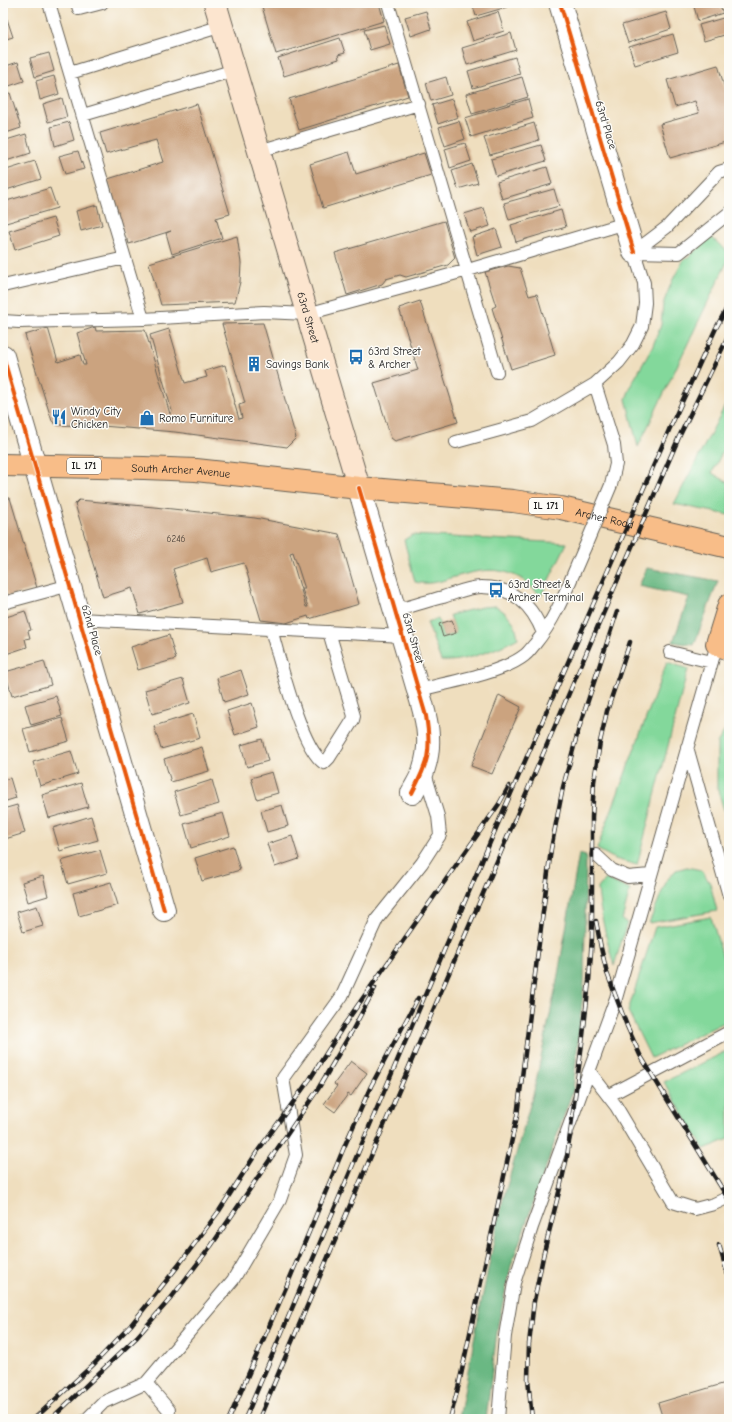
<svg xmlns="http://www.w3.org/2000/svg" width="732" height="1422" font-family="'Comic Neue',sans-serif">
  <rect width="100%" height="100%" fill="#fdfcf7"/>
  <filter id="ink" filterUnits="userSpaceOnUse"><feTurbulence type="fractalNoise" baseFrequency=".025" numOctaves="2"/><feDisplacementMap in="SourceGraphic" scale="8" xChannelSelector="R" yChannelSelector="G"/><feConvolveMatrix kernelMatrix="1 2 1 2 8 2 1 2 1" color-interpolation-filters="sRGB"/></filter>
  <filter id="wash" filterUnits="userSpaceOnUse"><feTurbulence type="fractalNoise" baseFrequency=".012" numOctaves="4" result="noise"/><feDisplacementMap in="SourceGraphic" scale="16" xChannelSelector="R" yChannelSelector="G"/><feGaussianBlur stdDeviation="0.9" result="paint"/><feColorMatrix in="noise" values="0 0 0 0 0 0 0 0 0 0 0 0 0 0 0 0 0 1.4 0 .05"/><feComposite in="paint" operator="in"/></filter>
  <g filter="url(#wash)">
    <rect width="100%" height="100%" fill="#efdebe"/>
    <path fill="#83d89b" stroke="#507a5c" d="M710,236l19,17v5l-91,189 -12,-48 6,-16 20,-35 9,-23 2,-21 9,-23 11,-20 15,-12z
      M729,398v40l-17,35 17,10v32l-55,-11z
      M412,535l155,8 -26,53c-7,-6 -14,-14 -21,-18 -24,-13 -44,-7 -69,0 -12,4 -23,7 -36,4l-11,-42z
      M496,606c14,10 19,14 22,32 -19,11 -57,25 -77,23l-14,-39 11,-3 5,18 13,-4 -6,-18 32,-8z
      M667,662l21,7 -51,196 -22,-6 -18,-10z
      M729,724v103l-12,-40v-44z
      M687,867l14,3 9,13 7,28 -68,12 18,-43 9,-10z
      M606,879l24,11 -8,30 5,3 -13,43c-7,-26 -14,-51 -16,-78z
      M711,917l18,61v42l-78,38 -23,-47 27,-84z
      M729,1050v89l-25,10 -40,-67z"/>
    <path fill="#6ab883" stroke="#436a50" d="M647,568l71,13 -24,64 -21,-3 16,-45 -50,-11z
      M579,854l7,2 -2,127 -11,107 -62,176 -13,58 -12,95h-27l21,-111 21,-101 33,-116 22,-105z"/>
    <g id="blocks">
      <path fill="#cba37f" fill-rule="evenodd" d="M261,3h118l5,18 -108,33z
        M472,3h34l1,4 -31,9z
        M693,3h26l4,10 -25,8z
        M426,11l5,18 -20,7 -6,-19z
        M498,12l6,19 -31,10 -6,-19z
        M666,12l5,17 -43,14 -6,-18z
        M723,18l5,16 -24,7 -5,-16z
        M7,19l6,18 -10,3v-20z
        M384,25l6,19 -20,6 -6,-20z
        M511,33l5,17 -49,15 -5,-17z
        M673,34l5,18 -43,13 -6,-18z
        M340,38l5,15 -7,2 1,4 -55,17 -6,-18z
        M49,53l5,18 -19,6 -5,-19z
        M515,57l5,17 -47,14 -5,-17z
        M18,62l6,19 -21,7v-21z
        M399,65l9,31 -109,34 -10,-31z
        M718,65l11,37v39l-59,17 -10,-34 39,-11 -4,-12 -20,6 -8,-27z
        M54,76l5,18 -19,6 -4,-19z
        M446,77l5,18 -20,6 -5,-18z
        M522,77l6,20 -56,17 -6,-20z
        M10,93l11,35 -18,6v-38z
        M62,98l5,19 -19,5 -5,-18z
        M452,99l6,18 -20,7 -6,-19z
        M528,99l5,19 -62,19 -6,-19z
        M197,104l33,110 -14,4 6,20 -50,16 -6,-21 5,-2 -42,13 -1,-4h-2l-18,-61 55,-17 -7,-22 -50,14 -6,-21z
        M459,121l6,18 -20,7 -6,-19z
        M69,122l5,18 -19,6 -4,-19z
        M534,123l5,17 -49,15 -6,-17z
        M26,134l5,19 -28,9v-21z
        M465,143l6,18 -21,7 -5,-19z
        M541,145l5,16 -50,15 -5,-17z
        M78,151l6,18 -19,5 -6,-18z
        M349,152l7,22 68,-21 7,22 -108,33 -13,-44z
        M35,161l6,18 -38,12v-20z
        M472,164l6,19 -20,6 -6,-18z
        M547,167l5,17 -50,15 -5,-17z
        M50,188l7,20 -51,15 -3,-9v-12z
        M554,189l5,17 -50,14 -5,-17z
        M97,205l5,20 -21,6 -5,-20z
        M484,208l6,18 -20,6 -6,-18z
        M561,210l5,17 -50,15 -5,-17z
        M53,218l6,18 -44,14 -6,-19z
        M444,221l11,37 -7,7 -42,12 -6,-2 -14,4 -4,5 -35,11 -12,-42z
        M496,229l6,18 -25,8 -5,-18z
        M237,236l4,27 -1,19 -5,20 -74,3 -12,-42z
        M508,266l12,2 9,28 8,-2 18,61 -44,14 -19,-61 4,-2 -11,-34z
        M420,301l38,121 -63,19 -4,-3 -17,-55 44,-13 -19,-62z
        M263,323l33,115 -9,9 -112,-15 -73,-6 -45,-1 -5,-4 -27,-86 23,-7 10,34 22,-7 3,10h3l-9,-32 18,-6 1,4 49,-1 25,84 2,-3 -22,-76 19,-6 16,54 22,-6 -2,-6 20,-6 10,37h-1l5,17 3,-1 -3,-13 6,-2 -23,-79z
        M3,498h7l27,90 -29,9 -5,-16z
        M79,500l75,7 101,11 84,16 20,70 -50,15 -1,-3 -22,7 -25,-3 -17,-57 -33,9 -4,-14 -34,11 10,33 -43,12 -8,-26 -29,9 -28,-93zM293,552l12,37h-3l6,18h-2l-16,-54z
        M25,611l6,19 -3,1 2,7 -5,1 2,8 -24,8v-37z
        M452,620l4,13 -13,4 -4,-13z
        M169,635l7,24 -38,11 -7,-23z
        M44,661l7,24 -39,11 -7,-24z
        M241,670l8,24 -25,8 -7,-24z
        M183,679l7,24 -38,11 -7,-24z
        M499,695l22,12 -29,67 -21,-8z
        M56,696l6,20 -31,9 -6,-20z
        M252,703l7,24 -24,8 -8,-24z
        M193,714l7,24 -39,11 -7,-23z
        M62,718l7,23 -39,11 -7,-23z
        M262,739l6,22 -21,6 -6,-22z
        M202,747l7,24 -38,11 -7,-23z
        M71,751l7,23 -38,12 -7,-24z
        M272,772l6,21 -21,6 -6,-21z
        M10,778l6,20 -13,4v-22z
        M212,780l7,24 -38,11 -7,-23z
        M81,783l7,24 -39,11 -7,-23z
        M17,805l8,28 -20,6 -2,-6v-24z
        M282,805l6,21 -21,6 -6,-21z
        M223,813l7,23 -39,12 -7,-24z
        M91,816l7,24 -38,11 -7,-23z
        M292,836l7,23 -24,8 -8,-23z
        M233,846l7,24 -38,11 -7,-23z
        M100,850l7,23 -39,11 -7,-23z
        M43,876l5,20 -20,6 -6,-20z
        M111,882l7,23 -39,11 -6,-23z
        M37,906l6,20 -20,6 -6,-20z
        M351,1061l16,12 -16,23 -3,-2 -13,18 -11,-8 13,-18 -3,-2z
        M729,1382v37h-66l-5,-16z"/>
    </g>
  </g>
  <g filter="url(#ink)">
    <use href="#blocks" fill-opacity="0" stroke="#666055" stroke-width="1"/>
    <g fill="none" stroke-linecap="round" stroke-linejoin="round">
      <g stroke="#666055" stroke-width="14">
        <path id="service" d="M49,3l94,316
          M77,3l2,6 23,-6
          M388,3l109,369
          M70,73l152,-47
          M83,115l152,-45
          M259,151l160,-47
          M634,252l33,-25 52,-55 10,-3
          M634,252l45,1 50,-40
          M3,286l122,-28
          M3,321l16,1 124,-3 121,-7 43,2 161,-44 158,-47
          M595,384l19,61 2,19 -5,21
          M456,442l76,-21 63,-37 24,-22 14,-18 9,-18 3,-23 -1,-20 -10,-31
          M3,603l67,-18
          M395,611c16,-5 32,-10 48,-14 12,-4 26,-10 38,-10 33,0 51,18 62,46
          M79,619l324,17
          M271,629c8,28 30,120 53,134l5,-5 24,-38 1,-4 -25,-84
          M670,652l42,10
          M418,690c29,-7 85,-17 107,-35 4,-3 7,-8 10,-11 23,-28 35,-64 50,-97
          M687,747l42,149
          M596,855l16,15 16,7 22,-2
          M589,1071l27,35 57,96 22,7 19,-5 15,-7
          M608,1096l121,-64
          M146,1383l87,-103 47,-80 16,-45 -13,-77 59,-82 35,-77 45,-56 18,-28 -2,-19 -14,-46
          M87,1419l17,-17 42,-19 23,27 -1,9
          M498,1419l7,-83 9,-53 18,-56 84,-229 101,-354"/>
      </g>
      <g stroke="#666055" stroke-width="24">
        <path id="minor" d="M560,3l74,249
          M3,356l161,554
          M412,793c4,-8 10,-16 12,-25 9,-27 2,-52 -6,-78"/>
      </g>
      <g stroke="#666055" stroke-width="24">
        <path id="tertiary" d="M359,488l59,202"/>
      </g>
      <g stroke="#666055" stroke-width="24">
        <g id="secondary">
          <path id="s1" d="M215,3l144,485"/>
        </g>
      </g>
      <g stroke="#666055" stroke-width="24">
        <g id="primary">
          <path id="s2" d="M3,465l141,3 52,2 163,18 154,13 48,7 168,39"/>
          <path d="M729,605l-12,39 12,5"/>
        </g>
      </g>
      <use href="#service" stroke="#fff" stroke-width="12"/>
      <use href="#minor" stroke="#fff" stroke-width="22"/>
      <use href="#tertiary" stroke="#fff" stroke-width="22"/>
      <use href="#secondary" stroke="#fce5cf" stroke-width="22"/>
      <use href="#primary" stroke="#f8bd88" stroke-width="22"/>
      <g stroke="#1c1c1c" stroke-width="4.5">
        <path id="rail" d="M596,921l5,27 6,25 20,53 13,29 89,145
          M719,1245l10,34
          M34,1419l60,-55 37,-39 47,-59 41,-55 38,-59 53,-73 34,-54 155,-221 10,-18
          M51,1419l86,-82 34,-39 40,-52 107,-157 34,-58 23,-43
          M229,1419l61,-141 55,-133 26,-59 47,-88
          M245,1419l257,-605 167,-384 47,-102 13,-24
          M259,1419l196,-460 224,-522 50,-102
          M450,1419l9,-35 58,-268 34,-267 12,-62 16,-59 38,-116
          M532,1419l-4,-40 1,-35 5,-43 10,-49 16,-64 7,-31 16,-121 6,-55 3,-44v-120l2,-35 6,-40 7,-31 23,-69"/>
      </g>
      <use href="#rail" stroke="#fdfcf7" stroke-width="3" stroke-dasharray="9" stroke-linecap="butt"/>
      <g stroke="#666055" stroke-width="14" stroke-linecap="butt">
        <path id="service-bridge" d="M585,547l26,-62"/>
      </g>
      <use href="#service-bridge" stroke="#fff" stroke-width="12"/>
      <g stroke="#fdfcf7" stroke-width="6">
        <path id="cycleway" d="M560,3l74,249
          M3,356l161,554
          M359,488l67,228c6,35 2,47 -14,77"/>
      </g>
      <use href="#cycleway" stroke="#e8590c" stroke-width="4"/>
    </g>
  </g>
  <defs>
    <g id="bus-bare" transform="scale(1.2)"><path d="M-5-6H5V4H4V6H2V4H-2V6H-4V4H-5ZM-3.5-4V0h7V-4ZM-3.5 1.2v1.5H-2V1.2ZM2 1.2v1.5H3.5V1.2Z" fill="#1f6fb2" stroke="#fdfcf7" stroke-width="2.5" paint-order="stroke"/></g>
    <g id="building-bare" transform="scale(1.2)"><path d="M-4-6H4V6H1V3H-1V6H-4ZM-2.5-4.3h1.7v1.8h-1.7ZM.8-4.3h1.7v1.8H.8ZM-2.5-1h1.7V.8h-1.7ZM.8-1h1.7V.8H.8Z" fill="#1f6fb2" stroke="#fdfcf7" stroke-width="2.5" paint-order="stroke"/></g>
    <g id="restaurant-bare" transform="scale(1.2)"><path d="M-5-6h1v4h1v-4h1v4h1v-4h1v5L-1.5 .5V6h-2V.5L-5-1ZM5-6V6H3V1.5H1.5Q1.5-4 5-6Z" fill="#1f6fb2" stroke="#fdfcf7" stroke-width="2.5" paint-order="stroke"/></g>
    <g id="shop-bare" transform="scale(1.2)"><path d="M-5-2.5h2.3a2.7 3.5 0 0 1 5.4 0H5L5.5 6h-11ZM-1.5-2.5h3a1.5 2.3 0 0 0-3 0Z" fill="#1f6fb2" stroke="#fdfcf7" stroke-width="2.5" paint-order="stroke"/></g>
  </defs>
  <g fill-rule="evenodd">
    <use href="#bus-bare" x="356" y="357"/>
    <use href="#building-bare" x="254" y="364"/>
    <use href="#restaurant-bare" x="59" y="417"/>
    <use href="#shop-bare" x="147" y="418"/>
    <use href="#bus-bare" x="496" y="590"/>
  </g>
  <g text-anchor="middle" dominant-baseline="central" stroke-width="3" stroke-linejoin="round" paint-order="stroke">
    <g font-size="9" fill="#483e35">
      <text x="176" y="539">6246</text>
    </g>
    <g fill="#fdfcf7" stroke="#605f5e" stroke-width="1">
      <rect x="67" y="458" width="34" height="16" rx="3"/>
      <rect x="529" y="498" width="34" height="16" rx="3"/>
    </g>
    <g font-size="10" font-weight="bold" fill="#1c1c1c">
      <text x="84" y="466">IL 171</text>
      <text x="546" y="506">IL 171</text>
    </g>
    <g font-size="11" fill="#1c1c1c" stroke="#fdfcf7">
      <text transform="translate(606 125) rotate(73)">63rd Place</text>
      <text stroke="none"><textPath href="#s1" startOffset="328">63rd Street</textPath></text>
      <text stroke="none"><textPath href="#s2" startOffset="178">South Archer Avenue</textPath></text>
      <text stroke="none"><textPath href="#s2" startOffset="605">Archer Road</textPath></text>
      <text transform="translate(92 630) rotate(74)">62nd Place</text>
      <text transform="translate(413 638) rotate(74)">63rd Street</text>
    </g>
    <g font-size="11" fill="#1c1c1c" stroke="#fdfcf7" text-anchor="start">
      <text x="368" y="351">63rd Street<tspan x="368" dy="13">&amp; Archer</tspan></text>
      <text x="266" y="364">Savings Bank</text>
      <text x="71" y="411">Windy City<tspan x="71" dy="13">Chicken</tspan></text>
      <text x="159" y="418">Romo Furniture</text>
      <text x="508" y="584">63rd Street &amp;<tspan x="508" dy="13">Archer Terminal</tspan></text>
    </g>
  </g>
  <rect width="732" height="1422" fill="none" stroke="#fdfcf7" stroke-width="16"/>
</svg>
